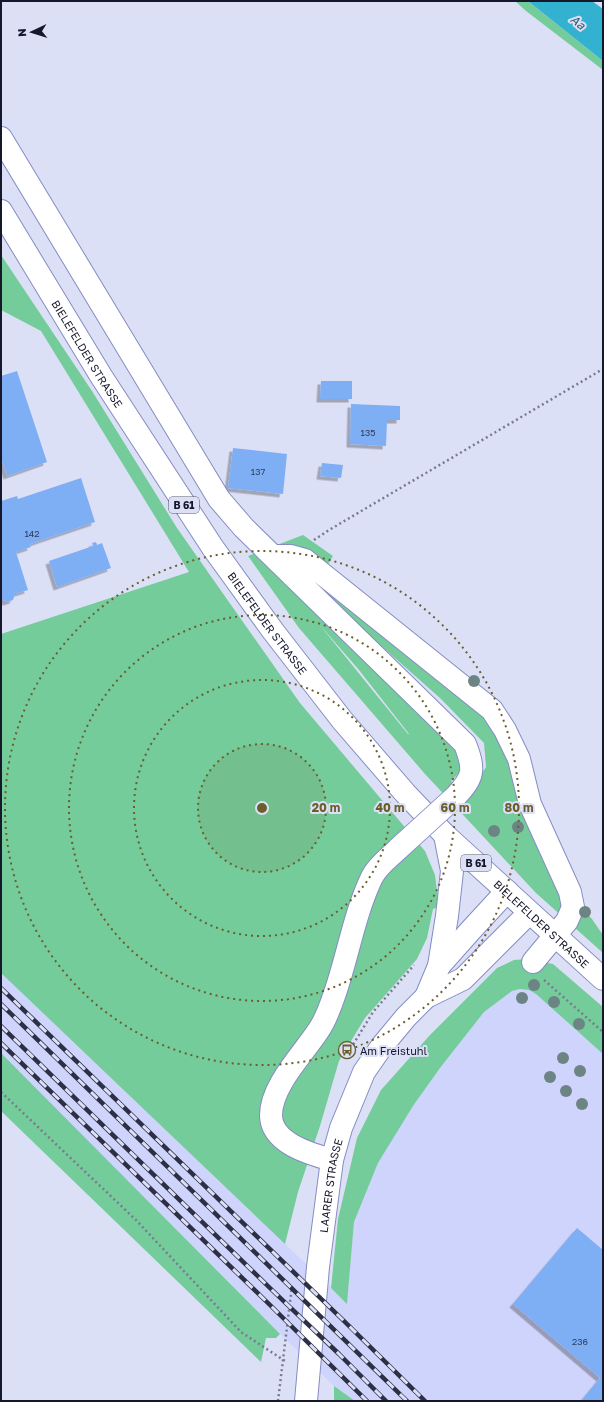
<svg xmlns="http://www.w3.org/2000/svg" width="604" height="1402" font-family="'Golos Text',sans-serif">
  <defs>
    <filter id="shadow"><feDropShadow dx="-3.5" dy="3.5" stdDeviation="0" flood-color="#0004"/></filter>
  </defs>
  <rect width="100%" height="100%" fill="#dce0f7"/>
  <path fill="#ced4fb" d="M1,973l346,330 7,-81 24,-59 35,-57 27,-38 43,-56 29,-21 8,-2 9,1 7,4 67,60v347h-248l-21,-15 -67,-65 -266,-268z"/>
  <path fill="#75cc9b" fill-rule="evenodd" d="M515,1h13l75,60v9l-77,-59z
    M1,255l91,136 85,137 123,175 125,148 10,24 4,32 -6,2 -6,29 -10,21 -52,59 -26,43 -19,65 -22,66 -13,52 -284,-271v-339l188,-62 -148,-241 -40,-21z
    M303,535l30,21 -12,20 169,136 70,174 32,33 11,16v18l-67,-60 -111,-119 -126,-146 -51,-72zM314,586l127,113 43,44 2,24 -20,30 -15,-16 9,-9 2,-16zM319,624l40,46 50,64h-1z
    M527,959l26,5 50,43v47l-67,-60 -7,-4 -9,-1 -8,2 -28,21 -44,56 -27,38 -35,57 -24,59 -7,82 -16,-16 7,-69 19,-81 24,-48 49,-55 67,-67 17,-8z
    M1,1053l279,281 -4,4h-10l-5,24 -260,-251z
    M334,1386l21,15h-21z"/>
  <path fill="#33b1d0" d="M528,1h64l11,8v52z"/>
  <path fill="#7eaef4" filter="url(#shadow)" d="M17,371l30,91 -40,14 -6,-19v-81z
    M321,381h31v18h-32z
    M351,404l49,2v14h-13l-1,26 -36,-2z
    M233,448l54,6 -4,40 -55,-6z
    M322,463l21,2 -2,13 -21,-2z
    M81,478l14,44 -65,22 1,3 -15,5 12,38 -13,4 -2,6 -6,2 -6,-3v-98l16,-5 1,3z
    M96,542l1,3 5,-2 9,25 -54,19 -8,-26 44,-15 -1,-3z
    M577,1228l26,22v151h-22l19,-23 -87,-74z"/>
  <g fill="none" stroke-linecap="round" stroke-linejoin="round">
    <g stroke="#858cc2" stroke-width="24">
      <path id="minor" d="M1,138l218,361 25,29 221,216c10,26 9,33 -10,53
        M273,556h18l14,4 187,150 13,20 14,29 11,45 40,88 3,15 -6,14 -34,41
        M332,1160c-22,-6 -61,-17 -61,-45 0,-29 32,-61 47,-84 8,-11 13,-26 17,-38 13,-38 20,-81 37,-116 6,-12 18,-20 27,-29"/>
    </g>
    <g stroke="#858cc2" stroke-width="24">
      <g id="major">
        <path id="s1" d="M1,211l100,165 112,172 60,83 69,89 63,73 40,42 158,144"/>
        <path d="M439,966l8,-50 5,-45 -7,-36"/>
        <path d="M426,997l13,-31 32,-36 36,-39"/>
        <path id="s2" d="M306,1401l12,-134 14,-107 9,-32 23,-56 18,-26 24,-29 20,-20 37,-18 66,-66"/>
      </g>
    </g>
    <path stroke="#787b90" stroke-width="2.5" stroke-dasharray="2 3" stroke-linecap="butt" d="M314,540l15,-10 274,-161
      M544,980l59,52
      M348,1053l25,-41 41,-47
      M1,1092l135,128 105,112 44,29
      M278,1401l14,-115"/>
    <use href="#minor" stroke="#fff" stroke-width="22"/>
    <use href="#major" stroke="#fff" stroke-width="22"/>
    <g stroke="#2d2f44" stroke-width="4.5">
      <path id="rail" d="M1,988l343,333 81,80
        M1,1004l406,397
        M1,1026l271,264 67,64 47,47
        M1,1043l269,262 97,96"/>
    </g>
    <use href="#rail" stroke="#dce0f7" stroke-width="3" stroke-dasharray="9" stroke-linecap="butt"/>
    <g stroke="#858cc2" stroke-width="24" stroke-linecap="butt">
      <path id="minor-bridge" d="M399,848l56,-51"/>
    </g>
    <use href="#minor-bridge" stroke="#fff" stroke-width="22"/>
  </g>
  <g fill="#6d8484">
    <circle cx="474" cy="681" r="6"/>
    <circle cx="518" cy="827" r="6"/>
    <circle cx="494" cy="831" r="6"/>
    <circle cx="585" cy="912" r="6"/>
    <circle cx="534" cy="985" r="6"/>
    <circle cx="522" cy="998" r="6"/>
    <circle cx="554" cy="1002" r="6"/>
    <circle cx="579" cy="1024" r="6"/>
    <circle cx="563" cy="1058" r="6"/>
    <circle cx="580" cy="1071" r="6"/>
    <circle cx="550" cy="1077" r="6"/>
    <circle cx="566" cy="1091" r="6"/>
    <circle cx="582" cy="1104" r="6"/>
  </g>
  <circle cx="262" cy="808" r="64" fill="#6a5f2c" fill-opacity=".12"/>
  <g fill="none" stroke="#6a5f2c" stroke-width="2" stroke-dasharray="2 4">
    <circle cx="262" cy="808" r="64"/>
    <circle cx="262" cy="808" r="128"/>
    <circle cx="262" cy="808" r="193"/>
    <circle cx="262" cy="808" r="257"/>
  </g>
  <defs>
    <g id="bus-ring" transform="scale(0.9)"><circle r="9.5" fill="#dce0f7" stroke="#6a5f2c" stroke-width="1.5"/><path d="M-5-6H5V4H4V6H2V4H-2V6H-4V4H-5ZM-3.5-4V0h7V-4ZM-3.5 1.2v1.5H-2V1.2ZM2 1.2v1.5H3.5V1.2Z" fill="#6a5f2c"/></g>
  </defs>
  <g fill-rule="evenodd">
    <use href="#bus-ring" x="347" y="1050"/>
  </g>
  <g text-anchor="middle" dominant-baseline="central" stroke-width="4" stroke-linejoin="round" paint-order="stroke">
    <g font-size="9" fill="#2f3d5d">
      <text x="368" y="432">135</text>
      <text x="258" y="471">137</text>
      <text x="32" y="533">142</text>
      <text x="580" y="1341">236</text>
    </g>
    <g fill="#dce0f7" stroke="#515368" stroke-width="1">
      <rect x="169" y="497" width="30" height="16" rx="3"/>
      <rect x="461" y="855" width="30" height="16" rx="3"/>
    </g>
    <g font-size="10" font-weight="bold" fill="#15172b">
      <text x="184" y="505">B 61</text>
      <text x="476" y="863">B 61</text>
    </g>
    <g font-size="11" fill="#15172b" stroke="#dce0f7">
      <text stroke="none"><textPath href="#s1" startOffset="167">BIELEFELDER STRASSE</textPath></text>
      <text stroke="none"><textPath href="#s1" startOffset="491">BIELEFELDER STRASSE</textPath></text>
      <text stroke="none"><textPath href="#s1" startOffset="899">BIELEFELDER STRASSE</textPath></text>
      <text stroke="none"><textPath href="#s2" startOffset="217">LAARER STRASSE</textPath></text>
    </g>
    <g font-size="11" fill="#15172b" stroke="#dce0f7" text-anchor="start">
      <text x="360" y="1050">Am Freistuhl</text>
    </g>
    <g font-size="12" font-style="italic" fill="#2d5f6d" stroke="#dce0f7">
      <text transform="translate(578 22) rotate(39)">Aa</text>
    </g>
  </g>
  <circle cx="262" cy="808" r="6" fill="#6a5f2c" stroke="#dce0f7" stroke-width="2"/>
  <g font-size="12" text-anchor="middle" font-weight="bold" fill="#6a5f2c" stroke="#dce0f7" stroke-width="4" stroke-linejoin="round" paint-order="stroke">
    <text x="326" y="812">20 m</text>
    <text x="390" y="812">40 m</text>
    <text x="455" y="812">60 m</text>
    <text x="519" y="812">80 m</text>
  </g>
  <rect width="604" height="1402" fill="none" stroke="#15172b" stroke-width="4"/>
  <g transform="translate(32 32) rotate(266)" stroke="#dce0f7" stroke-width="3" paint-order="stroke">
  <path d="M0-3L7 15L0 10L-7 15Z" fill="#15172b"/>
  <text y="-6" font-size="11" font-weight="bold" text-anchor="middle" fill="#15172b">N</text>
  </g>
</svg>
